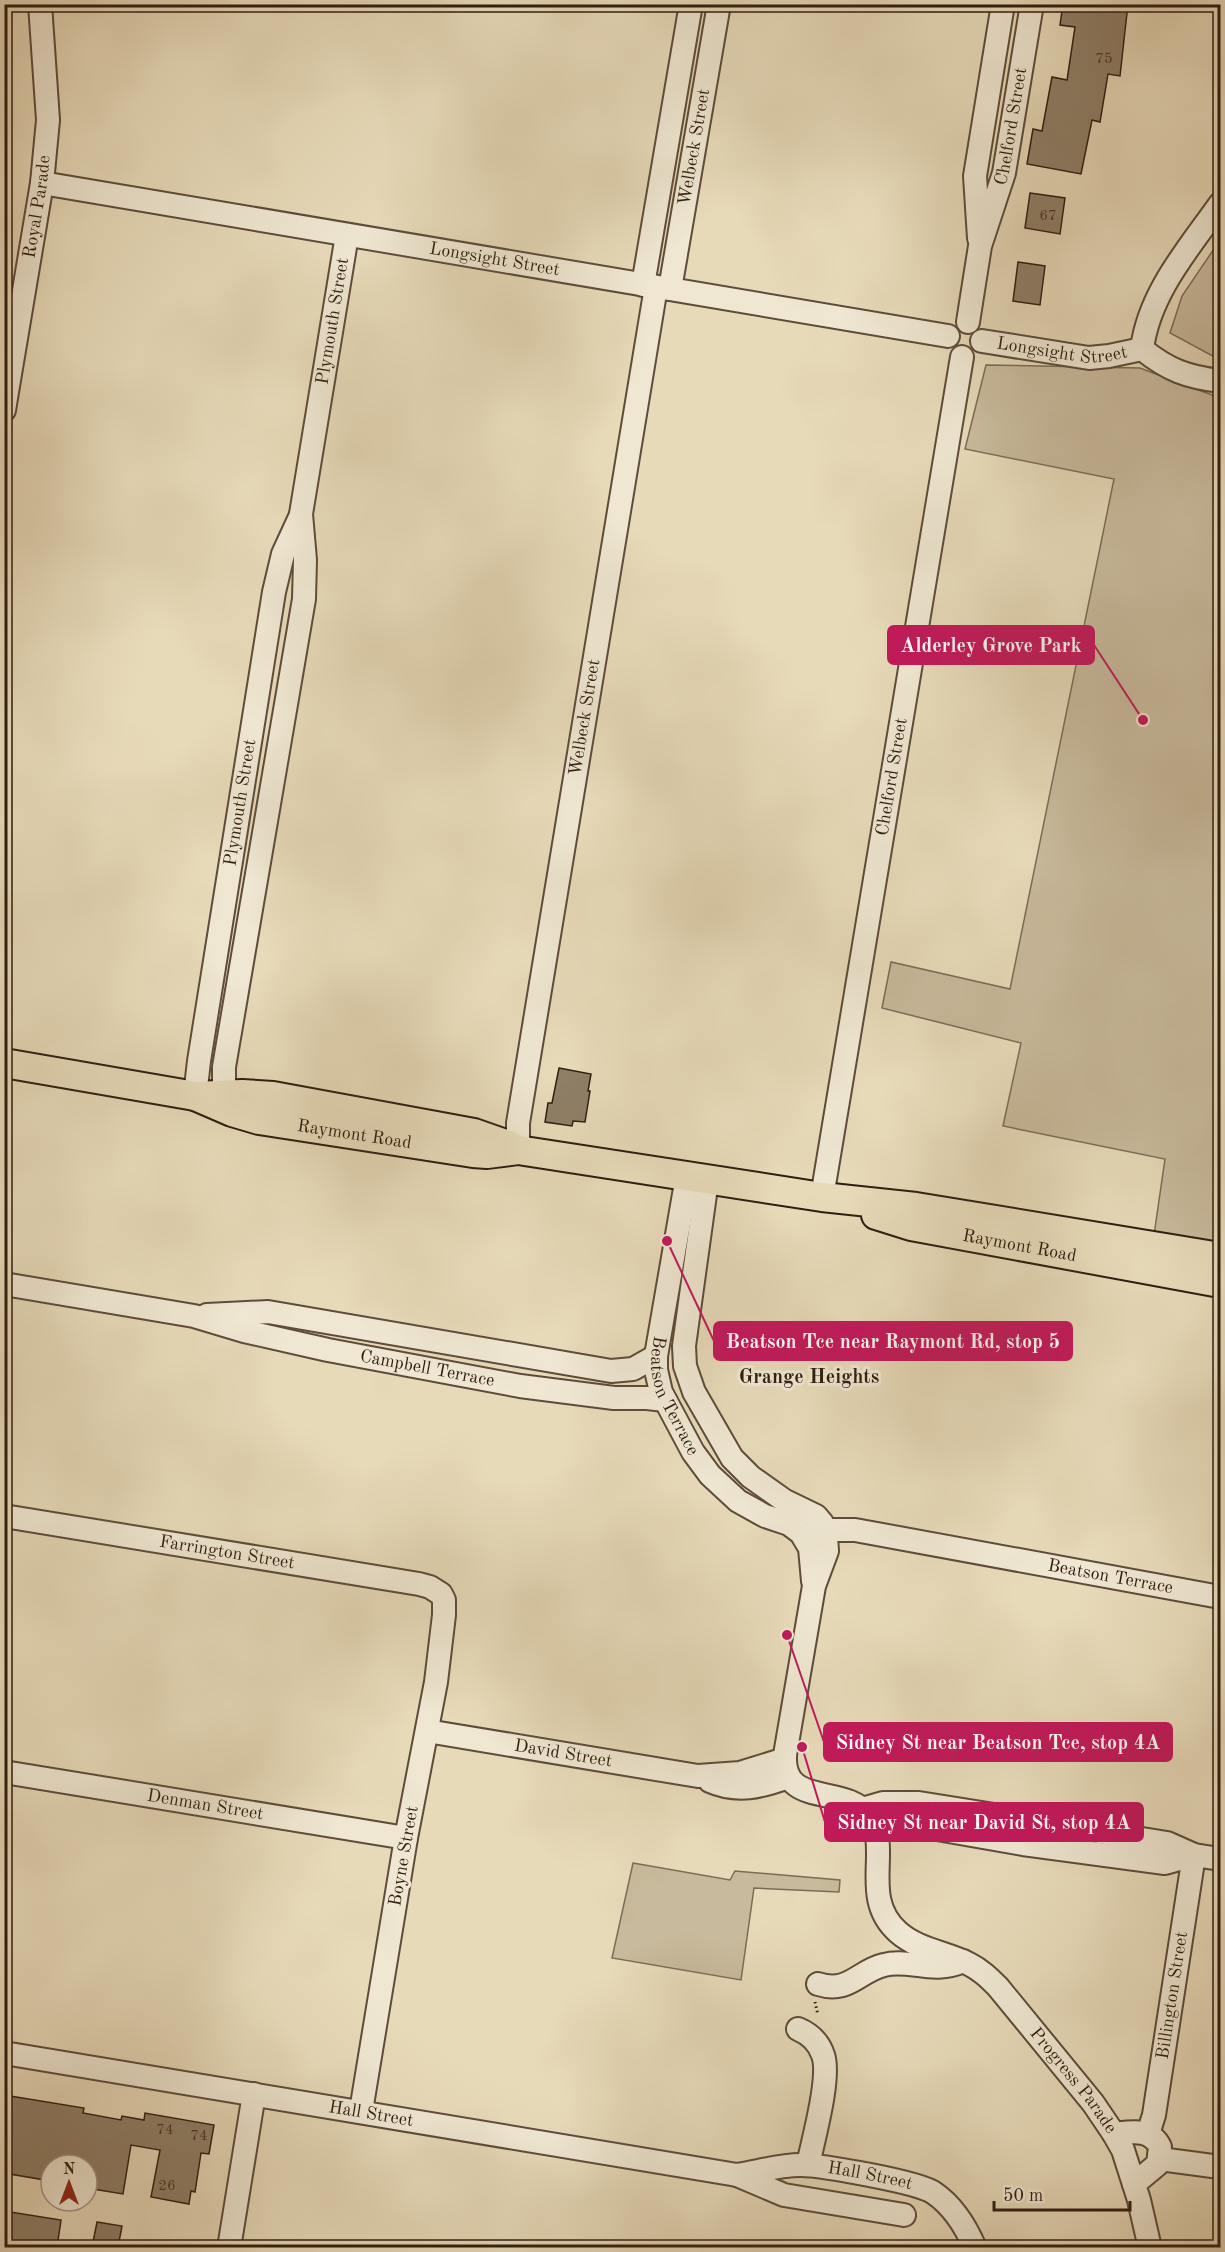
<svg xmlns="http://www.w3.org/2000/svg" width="1225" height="2252" font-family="'Old Standard TT',serif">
  <rect width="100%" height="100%" fill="#e7dab9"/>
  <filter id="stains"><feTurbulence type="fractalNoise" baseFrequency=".00333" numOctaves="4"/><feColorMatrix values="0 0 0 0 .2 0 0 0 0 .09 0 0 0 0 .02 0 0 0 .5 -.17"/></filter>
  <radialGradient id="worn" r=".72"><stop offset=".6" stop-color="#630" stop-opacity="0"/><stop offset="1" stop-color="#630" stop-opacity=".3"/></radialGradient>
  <path fill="#c8ba9c" stroke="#7c6c56" stroke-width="1.5" d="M1220,240v120l-50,-27 12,-37z
    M986,365l154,3 80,30v845l-66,-8 11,-76 -162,-33 18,-83 -139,-35 9,-46 119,27 104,-510 -149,-30z
    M633,1863l97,17 5,-9 105,9 -1,12 -85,-4 -13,92 -129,-22z"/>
  <path fill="#8f7f68" stroke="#301d10" stroke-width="1.5" d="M1063,4h65l-8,72 -12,-2 -8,48 -8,-2 -11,54 -54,-10 6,-35 9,2 10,-54 15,3 8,-53 -15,-2z
    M1030,193l35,5 -5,36 -35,-6z
    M1018,262l27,4 -5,39 -27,-4z
    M559,1068l32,6 -3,17h2l-5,31 -12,-1 -1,5 -27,-4 3,-19h4z
    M4,2095l80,13 -1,5 38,7 1,-4 22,4 1,-7 69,12 -5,29 -8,-1 -6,39 -4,-1 -2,13 -38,-7 9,-47 -29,-5 -8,49 -36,-6v-23h-36v16l-47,-8z
    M4,2211l57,9 -4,27h-53z
    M97,2222l25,4 -4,21h-26z"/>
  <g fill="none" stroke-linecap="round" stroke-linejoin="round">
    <g stroke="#5e4c3a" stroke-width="26">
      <g id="minor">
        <path id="s1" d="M42,183l906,153"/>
        <path d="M979,238l-4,-62 28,-172"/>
        <path d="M643,285l48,-281"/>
        <path id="s2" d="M670,289l49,-285"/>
        <path id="s3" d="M968,322l12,-76 24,-73 28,-169"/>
        <path id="s4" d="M982,341l107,17 20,-2 33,-7"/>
        <path d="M1142,349c7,-56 47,-101 78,-145"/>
        <path d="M1142,349c26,21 45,28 78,32"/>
        <path id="s5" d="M4,410l38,-227 6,-63 -8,-116"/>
        <path id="s6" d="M228,1094l-4,-13v-14l80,-468 1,-39 -4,-46 46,-279"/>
        <path id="s7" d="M195,1096l4,-35 75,-469 9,-38 18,-39"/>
        <path id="s8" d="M518,1150v-27l138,-836"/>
        <path id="s9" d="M687,1177l-31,179v14l5,22 32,60 17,23 28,26 27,15 24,8 12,9 9,15 3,33"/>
        <path id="s10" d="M707,1180l-23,166 1,20 9,26 38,66 19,19 34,24 31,15 6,7 4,13 1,15 -13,35 -29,169c-3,54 60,28 84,61 23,33 -10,81 29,116 20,18 48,20 71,32 12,6 20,14 29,23l95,116 21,31 9,16 16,50 11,48"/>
        <path id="s11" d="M822,1197l140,-840"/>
        <path id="s12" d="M4,1284l190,32 50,15 84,19 192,36 94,12h33l18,2"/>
        <path d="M207,1315l61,-3 343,59 22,-2 23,-13"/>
        <path id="s13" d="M4,1516l415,68 11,3 11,7 3,6v15l-8,67 -30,156 -45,273"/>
        <path id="s14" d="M811,1534l21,-4h23l365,67"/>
        <path id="s15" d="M427,1731l271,45 42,-3 45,-14"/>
        <path id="s16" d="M4,1772l402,66"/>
        <path d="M710,1781c27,12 51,6 78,-4"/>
        <path d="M862,1809l21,-6h36l248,40 27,12 26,4"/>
        <path d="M875,1827l39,-2 109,19 142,19 29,-8"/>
        <path d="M818,1984c31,10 40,-13 66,-19 25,-7 49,10 79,-4"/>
        <path d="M798,2029c12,5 21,14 25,26 8,22 -10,85 -15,110"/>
        <path id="s17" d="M4,2053l733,122c20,-3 42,-10 63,-10 21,0 119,17 134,28 19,13 32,34 41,55"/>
        <path d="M1114,2134c18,-2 37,-6 46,13l-2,17 -24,20"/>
        <path id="s18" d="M1148,2134l6,-19 40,-260"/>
        <path d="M1160,2159l60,8"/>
        <path d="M737,2175l47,20 120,20"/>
        <path d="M229,2248l25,-154"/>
      </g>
    </g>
    <g stroke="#301d10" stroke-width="32">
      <g id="major">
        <path d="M4,1063l191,33 47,-2 31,2 201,37 37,13"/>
        <path id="s19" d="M195,1096l37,16 27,8 214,33 14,1 31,-4 304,47 94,10 304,50"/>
        <path id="s20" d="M876,1215l35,11 309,57"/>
      </g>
    </g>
    <path stroke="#301d10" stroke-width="3" stroke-dasharray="1.5 3" stroke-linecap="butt" d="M1216,399l4,29
      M815,2002l3,13"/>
    <use href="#minor" stroke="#efe7d2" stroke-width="22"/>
    <use href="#major" stroke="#e7dab9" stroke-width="28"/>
  </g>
  <g text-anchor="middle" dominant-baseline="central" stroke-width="6" stroke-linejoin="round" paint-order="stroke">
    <g font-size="15" fill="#483626">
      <text x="1104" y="59">75</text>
      <text x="1048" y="216">67</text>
      <text x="165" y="2130">74</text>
      <text x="199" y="2136">74</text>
      <text x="167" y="2186">26</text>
    </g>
    <g font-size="18" fill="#301d10" stroke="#efe7d2">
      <text stroke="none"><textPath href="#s3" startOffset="201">Chelford Street</textPath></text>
      <text stroke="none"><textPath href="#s2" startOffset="144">Welbeck Street</textPath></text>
      <text stroke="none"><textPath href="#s5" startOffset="206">Royal Parade</textPath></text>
      <text stroke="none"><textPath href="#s1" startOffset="459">Longsight Street</textPath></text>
      <text stroke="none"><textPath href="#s6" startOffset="783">Plymouth Street</textPath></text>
      <text stroke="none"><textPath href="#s4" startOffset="81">Longsight Street</textPath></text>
      <text stroke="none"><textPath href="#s8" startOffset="438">Welbeck Street</textPath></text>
      <text stroke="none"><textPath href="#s11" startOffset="426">Chelford Street</textPath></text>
      <text stroke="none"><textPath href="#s7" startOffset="297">Plymouth Street</textPath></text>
      <text stroke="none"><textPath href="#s19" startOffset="165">Raymont Road</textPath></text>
      <text stroke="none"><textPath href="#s20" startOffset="147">Raymont Road</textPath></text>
      <text stroke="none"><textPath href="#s12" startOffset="432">Campbell Terrace</textPath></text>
      <text stroke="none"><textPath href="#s9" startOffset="225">Beatson Terrace</textPath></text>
      <text stroke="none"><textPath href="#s13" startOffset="226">Farrington Street</textPath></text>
      <text stroke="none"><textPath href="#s14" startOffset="304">Beatson Terrace</textPath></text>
      <text stroke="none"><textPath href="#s15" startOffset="138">David Street</textPath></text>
      <text stroke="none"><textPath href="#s16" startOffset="204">Denman Street</textPath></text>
      <text transform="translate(404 1856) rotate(-80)">Boyne Street</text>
      <text stroke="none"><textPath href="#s18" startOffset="141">Billington Street</textPath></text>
      <text stroke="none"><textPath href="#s10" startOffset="1114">Progress Parade</textPath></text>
      <text stroke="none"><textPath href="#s17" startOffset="372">Hall Street</textPath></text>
      <text stroke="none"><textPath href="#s17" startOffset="878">Hall Street</textPath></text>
    </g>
    <g font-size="20" font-weight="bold" fill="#301d10" stroke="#efe7d2">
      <text x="809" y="1378">Grange Heights</text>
    </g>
  </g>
  <path fill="none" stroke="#c2185b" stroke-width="2" d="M1143 720L1094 645M667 1241L714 1341M787 1635L824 1742M802 1747L825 1822"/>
  <g fill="#c2185b" stroke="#efe7d2" stroke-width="2">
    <circle cx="1143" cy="720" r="6"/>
    <circle cx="667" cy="1241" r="6"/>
    <circle cx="787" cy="1635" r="6"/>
    <circle cx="802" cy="1747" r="6"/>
  </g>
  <g fill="#c2185b" stroke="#c2185b" stroke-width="2">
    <rect x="888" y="626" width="206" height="38" rx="6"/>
    <rect x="714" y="1322" width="358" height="38" rx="6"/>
    <rect x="824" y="1723" width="348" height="38" rx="6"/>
    <rect x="825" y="1803" width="318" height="38" rx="6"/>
  </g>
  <g font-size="20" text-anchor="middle" font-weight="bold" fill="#fff">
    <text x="991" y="652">Alderley Grove Park</text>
    <text x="893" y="1348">Beatson Tce near Raymont Rd, stop 5</text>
    <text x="998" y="1749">Sidney St near Beatson Tce, stop 4A</text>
    <text x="984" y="1829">Sidney St near David St, stop 4A</text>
  </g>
  <rect width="1225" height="2252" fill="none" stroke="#e7dab9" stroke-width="24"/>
  <rect x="6" y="6" width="1213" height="2240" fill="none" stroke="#301d10" stroke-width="3"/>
  <rect x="12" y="12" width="1201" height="2228" fill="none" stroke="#301d10" stroke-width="1.5"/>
  <g transform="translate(69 2183)"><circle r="28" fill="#efe7d2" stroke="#a39684" stroke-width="1.5"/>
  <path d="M0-4.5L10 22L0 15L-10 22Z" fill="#8f2418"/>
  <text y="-9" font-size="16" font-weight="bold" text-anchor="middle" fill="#301d10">N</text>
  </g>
  <path d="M994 2201v9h136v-9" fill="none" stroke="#301d10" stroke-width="3"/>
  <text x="1003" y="2201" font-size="18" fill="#301d10" stroke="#efe7d2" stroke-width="4.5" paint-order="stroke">50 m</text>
  <rect width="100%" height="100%" filter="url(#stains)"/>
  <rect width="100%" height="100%" fill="url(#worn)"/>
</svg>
